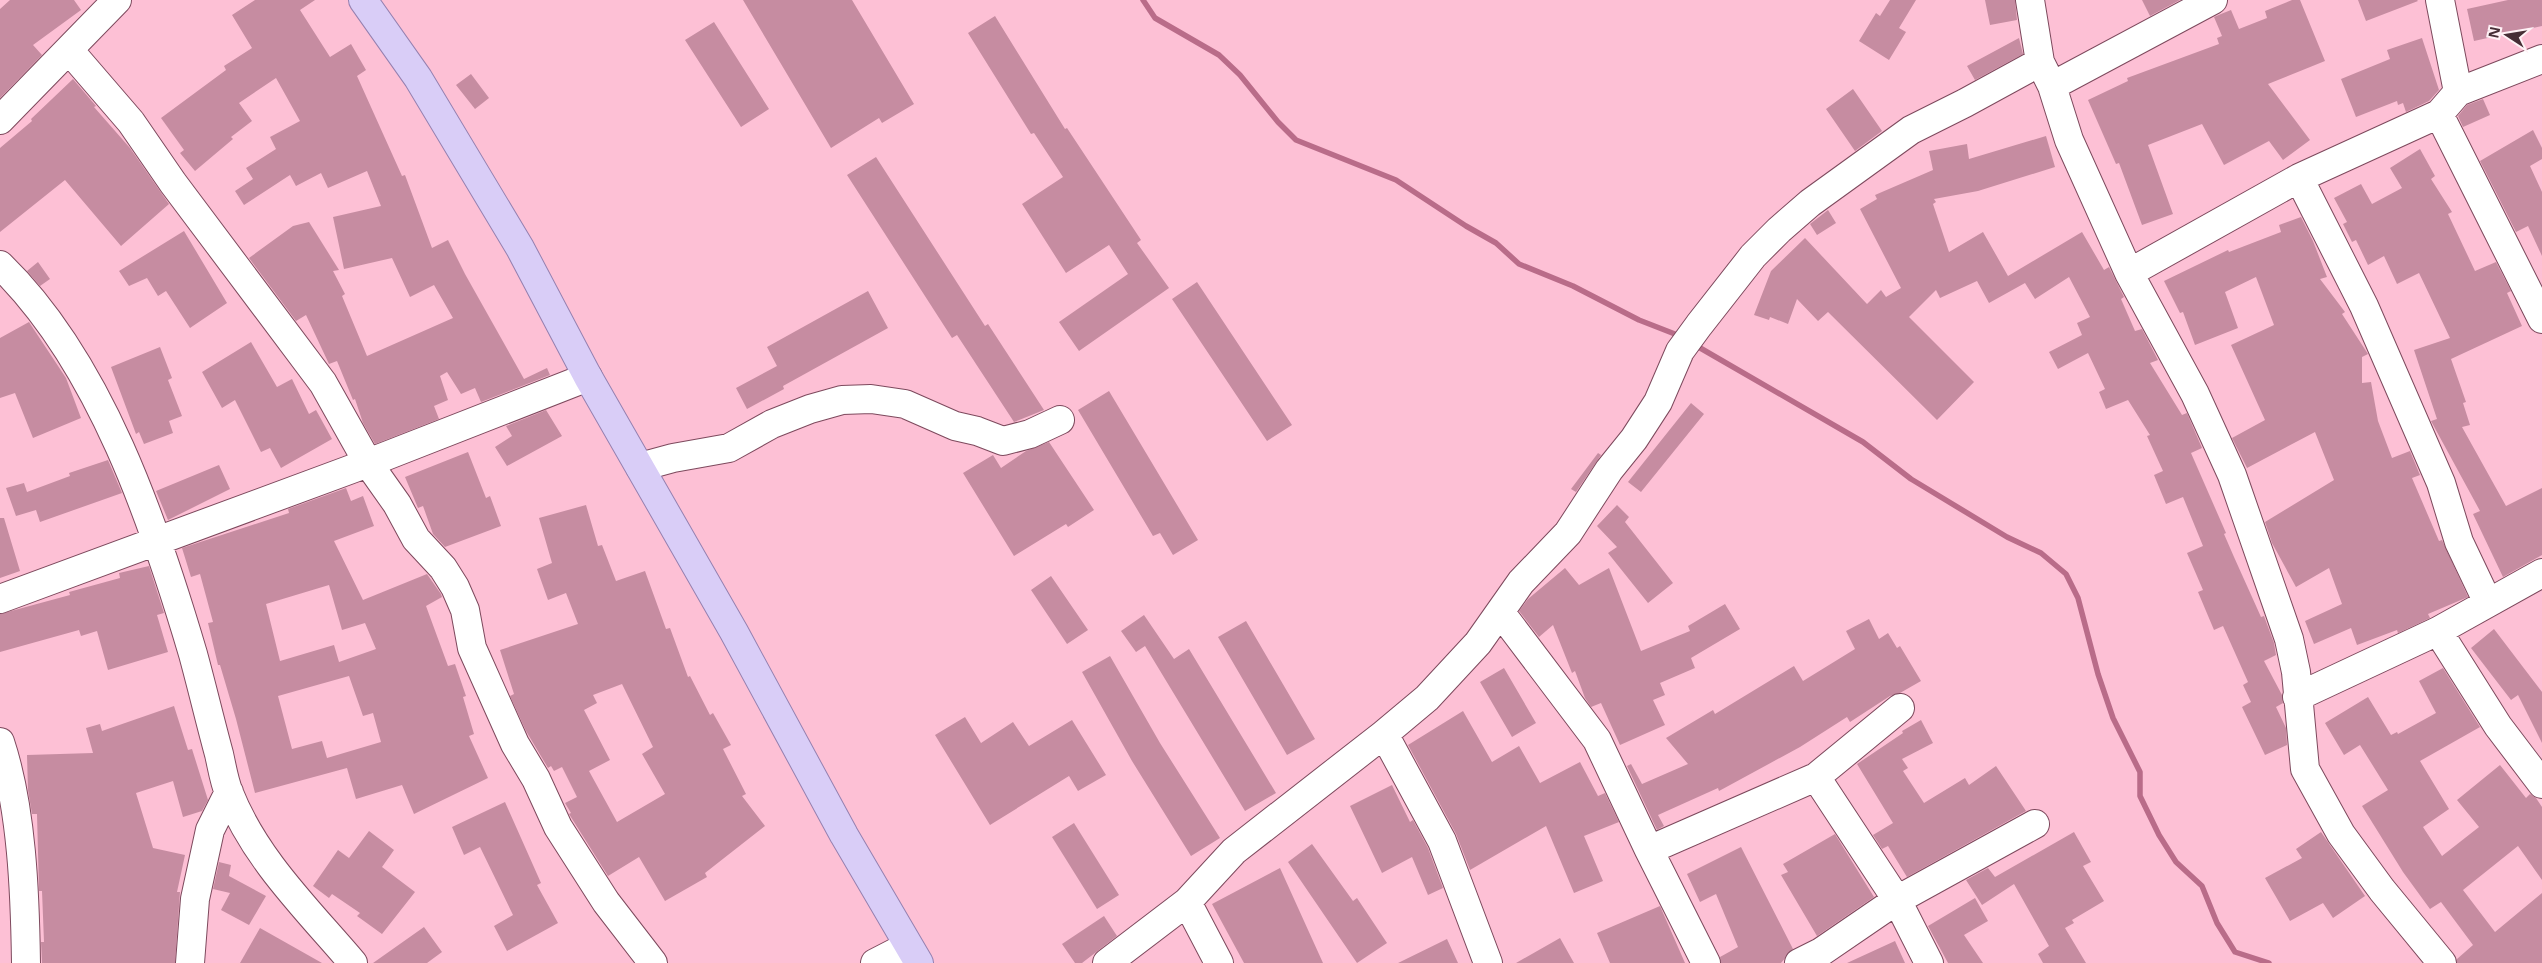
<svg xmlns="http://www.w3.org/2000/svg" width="2542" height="963" font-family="'Noto Sans',sans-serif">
  <rect width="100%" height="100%" fill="#fdc0d5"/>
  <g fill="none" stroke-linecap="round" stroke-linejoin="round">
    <path stroke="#b96c89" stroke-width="5.5" d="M1143,0l12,18 64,37 21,20 38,47 18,18 100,40 70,46 30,17 23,21 54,22 66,34 41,16
      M1695,345l168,97 48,37 96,58 34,16 25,21 12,24 20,76 15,44 27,54v24l19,39 17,27 26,24 15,37 18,29 34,11"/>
  </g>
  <path fill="#c68ca1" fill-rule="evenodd" d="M10,0h64l7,10 -48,35 9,10 -42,43v-89z
    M255,0h60l-15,10 30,47 21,-13 15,26 -9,6 45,100 3,-1 27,73 16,-8 17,34 59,105 23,-11 3,7 -69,27 -6,-14 -14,6 -14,-22 -7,4 8,24 -14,6 5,13 -64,25 -12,-21 -8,-24 -2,1 -16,-39 -8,3 -23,-49 -10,6 -47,-63 44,-32 16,-4 30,48 -6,1 12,23 -3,2 25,60 86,-38 -19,-33 -24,12 -18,-39 -48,11 -11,-52 48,-11 -14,-35 -39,17 -7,-15 -25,13 -6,-11 -46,30 -9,-14 18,-12 -7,-11 30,-19 -6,-12 30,-16 -24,-43 -37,25 13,18 -21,16 2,2 -38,32 -15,-18 4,-3 -23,-32 65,-48 -2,-4 28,-18 -20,-33z
    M743,0h109l62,104 -32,19 -3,-5 -48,30z
    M1890,0h26l-17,28 7,4 -17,28 -30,-19 17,-28 4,3z
    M1985,0h30l2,20 -27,5z
    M2142,0h38l-30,16z
    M2292,0h8l25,61 -57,23 42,56 -27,20 -14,-19 -45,24 -22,-41 -54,21 25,69 -31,11 -23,-62 -3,1 -28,-64 40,-19 -1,-3 92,-34 -2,-6 5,-2 -8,-19 7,-3 10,-4 8,19 28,-11 -2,-7z
    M2358,0h59l1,1 -52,20z
    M2508,0h34v26l-68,15 -7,-32z
    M995,16l70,113 2,-1 74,112 -4,3 32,45 -90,63 -20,-29 69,-48 -19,-29 -43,28 -44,-69 41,-27 -29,-44 -3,1 -63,-101z
    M714,22l55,87 -28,18 -56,-87z
    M2019,38l4,16 -48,26 -8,-14z
    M2422,38l17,52 -10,11 -23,11 -3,-9 -5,2 -1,-4 -41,16 -15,-38 49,-20 -3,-9z
    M471,74l18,24 -14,11 -19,-24z
    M73,79l23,27 -2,1 36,41 39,56 -48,42 -56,-66 -65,52v-84l32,-27 -1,-2z
    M1853,89l29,42 -27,20 -29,-42z
    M2483,99l7,16 -27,12 -5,-11 9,-11z
    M2533,130l9,18v11l-12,7 12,26v64l-14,-30 -12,6 -36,-71z
    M2046,136l9,31 -77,24 -44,8 2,3 -3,2 16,48 34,-20 25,44 74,-44 22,38 5,-3 15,30 -3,2 14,32 7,-2 16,31 -8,3 32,52 5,-2 15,35 -11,5 35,80 -2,1 10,23 27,60 3,-1 10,27 2,12 -12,6 18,34 1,8 -7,4 10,21 1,17 -22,10 -23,-48 9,-5 -8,-17 5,-3 -25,-56 -9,4 -16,-38 5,-2 -16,-37 16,-7 -20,-49 -17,7 -12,-29 9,-4 -16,-35 3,-1 -22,-35 -22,9 -7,-17 6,-3 -17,-36 -30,16 -9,-17 33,-17 -5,-12 13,-6 -21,-40 -34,22 -10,-16 -36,20 -12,-22 -37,17 -4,-8 -27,27 65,65 -37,38 -109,-108 -10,9 -21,-22 -9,25 -18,-7 -1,3 -15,-5 17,-44 34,-33 62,66 14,-14 5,7 15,-9 -41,-79 17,-10 -2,-4 58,-25 -4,-19 38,-7 2,15z
    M2420,149l15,27 -4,3 21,33 -4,2 27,57 21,-9 15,29 -4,2 15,33 -71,33 15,43 -3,1 7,22 -8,2 44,79 36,-18v67l-39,22 -30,-63 7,-3 -49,-90 6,-2 -23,-69 36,-12 -31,-65 -22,11 -13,-28 -16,9 -12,-25 -4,2 -9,-18 4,-2 -13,-24 27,-14 11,20 30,-16 -12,-20z
    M876,157l109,169 3,-2 56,86 -30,12 -57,-87 -5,3 -105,-163z
    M1828,210l8,13 -19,12 -7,-11z
    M2301,217l12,24 14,36 -7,2 25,33 -3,2 26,40 -6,3v26l9,-1 7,39 14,37 18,-7 10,24 -8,3 27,63 3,-1 26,57 -40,17 2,4 -32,15 -1,-3 -40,15 -6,-17 -37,16 -9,-23 37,-17 -13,-36 -33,19 -24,-44 -7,-21 69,-42 -19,-48 -68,36 -15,-30 33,-18 -34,-75 43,-20 -18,-48 -31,15 13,36 -43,17 -12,-33 -3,1 -16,-32 64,-31 1,2 52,-20 -2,-7z
    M184,231l43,72 -37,25 -24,-37 -8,5 -11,-18 -18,8 -10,-15z
    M38,262l12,17 -10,7 -13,-15z
    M1197,282l95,143 -25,16 -95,-142z
    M868,291l20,37 -105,58 1,3 -37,20 -11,-21 41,-22 -10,-19z
    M29,322l37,56 15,40 -48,20 -18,-45 -15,5v-60z
    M251,342l26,45 15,-8 17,35 7,-4 16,29 -51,29 -11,-20 -9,4 -26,-52 -13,8 -20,-36z
    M160,347l12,31 -4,2 14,36 -13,5 4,12 -29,11 -5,-12 -3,2 -25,-67z
    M1109,391l89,149 -25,15 -13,-22 -7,3 -75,-126z
    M1691,403l13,11 -63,78 -13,-10z
    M546,410l16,26 -55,30 -12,-19 17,-11 -6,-10z
    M1049,442l45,68 -26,17 -2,-3 -52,32 -51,-83 30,-18 8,13 25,-17z
    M468,452l18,46 4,-2 11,30 -56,21 -12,-13 -10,-28 -5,2 -13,-31z
    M1598,453l3,2 -25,37 -5,-3z
    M108,460l14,33 -82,29 -4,-12 -20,6 -10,-28 18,-5 3,9 43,-16 -1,-3z
    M219,465l11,24 -62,31 -12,-29z
    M346,488l5,13 12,-5 11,30 -40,15 29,59 64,-26 14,20 1,3 -16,9 22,60 7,-2 11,32 -3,1 11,37 -5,2 19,42 -74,36 -12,-29 -46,14 -9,-31 -92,25 -19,-74 -16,-54h-2l-10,-42 5,-1 -13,-48 -9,3 -9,-29 107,-35 -1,-4zM329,585l13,45 23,-7 11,26 -37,13 -5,-17 -54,16 -14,-57zM349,676l14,40 10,-3 8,29 -54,16 -5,-17 -30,8 -14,-53z
    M586,505l12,41 4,-1 14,36 29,-10 21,58 4,-1 18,49 2,-1 20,39 3,-2 18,32 -8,4 23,45 -4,2 23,30 -60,47 2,4 -42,24 -26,-44 -31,19 -39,-62 2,-1 -6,-10 12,-6 -15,-30 -8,4 -3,-5 -3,2 -22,-37 -16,-35 4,-2 -14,-44 78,-26 -12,-31 -18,7 -11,-31 15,-6 -13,-45zM622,684l31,63 -11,7 23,40 -48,28 -28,-51 21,-11 -26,-50 13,-7 -4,-8z
    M1617,505l12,12 -4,5 48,61 -25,20 -40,-50 9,-6 -20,-21z
    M0,518h4l16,53 -20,7z
    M149,566l15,47 -7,2 11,37 -60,18 -11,-39 -16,5 -2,-6 -79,22v-38l70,-19 -1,-3 51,-14 -1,-5z
    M1565,568l14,17 30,-17 32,83 49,-20 -2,-5 37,-22 15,25 -49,29 4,10 -35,15 5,12 -12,5 12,25 -45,20 -19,-42 -10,4 -6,-9 -10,-27 -3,2 -19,-48 -14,12 -20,-26 9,-12z
    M1051,576l37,54 -21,14 -36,-54z
    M1144,615l30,44 15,-10 87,144 -31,18 -100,-165 -9,6 -15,-21z
    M1869,619l10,20 9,-6 9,15 3,-2 21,35 -21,12 -10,3 -40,26 -3,-5 -47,30 -81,44 -1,-3 -60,27 6,11 -7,4 -30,-64 4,-2 11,20 46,-20 -22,-26 47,-28 2,4 79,-48 9,15 52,-32 -9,-18z
    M1246,621l69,118 -28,16 -69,-118z
    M2494,629l48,63v51l-24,-48 -7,5 -40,-52z
    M1110,656l50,87 60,95 -29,18 -59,-95 -50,-89z
    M1504,668l32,55 -24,14 -32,-55z
    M2443,668l37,59 -60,34 29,48 -26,18 19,29 37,-29 -22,-27 43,-35 26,33 4,-4 6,4 6,9v73l-24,-34 -55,44 32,42 47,-39v70h-85v-4l16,-14 -32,-43 -11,7 -27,-37 -41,-66 26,-16 -28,-45 -16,10 -19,-32 43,-26 23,38 6,-3 1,2 38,-21 -17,-32z
    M174,706l14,44 4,-1 16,51 -6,11 -19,6 -10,-36 -37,12 17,55 32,7 -8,37h3l-5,71h-133l-1,-21h3l-2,-51h-3l-2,-77h-5l-4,-24 -1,-35 66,-2 -7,-25 14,-4 2,7z
    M1463,711l29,51 27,-16 21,37 40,-21 18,34 7,-3 14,29 -35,14 19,45 -29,12 -28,-67 -76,44 -14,-36 -48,-89z
    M965,717l16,26 32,-21 16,24 43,-26 34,55 -28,16 -9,-15 -79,49 -55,-90z
    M1921,720l12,23 -31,16 6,9 -5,3 21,32 41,-25 4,7 27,-19 30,45 -119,66 -19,-31 -6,3 -9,-14 20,-12 -36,-59 46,-31 -1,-2z
    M1392,785l18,37 3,-2 15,28 15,40 -15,7 -16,-38 -30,16 -32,-67z
    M505,802l36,81 -4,2 21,38 -51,28 -13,-25 19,-11 -33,-68 -16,8 -12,-28z
    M1074,823l45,72 -22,14 -45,-72z
    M369,831l25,19 -12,17 33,25 -33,42 -25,-18 3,-3 -28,-19 -3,4 -16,-12 25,-36 11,8z
    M2074,832l17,30 -8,4 21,35 -32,19 2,3 -9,5 21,35h-43l-5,-9 11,-8 -35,-62 -32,21 -16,-25 22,-12 7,9z
    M2321,832l44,64 -32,22 -10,-15 -33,18 -25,-43 37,-20 -6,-9z
    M1835,834l39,63 -57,39 -36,-61 7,-3 -5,-8z
    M1312,844l41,57 4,-3 30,45 -30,20 -69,-101z
    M1741,847l52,102 -12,14h-60l-1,-6 18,-10 -22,-53 -16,8 -13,-28z
    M219,862l12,3 -2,11 37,20 -17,29 -28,-15 9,-17 -17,-4z
    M1280,868l43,95h-79l-32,-59z
    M1975,898l13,23 -24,14 19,28h-35l-20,-37z
    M1660,906l25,57h-75l-13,-30z
    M1104,916l13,20 -35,27h-7l-13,-19z
    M424,927l18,25 -15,11h-54z
    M260,928l62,35h-82z
    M1560,938l14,25h-58z
    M1447,939l11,24h-60z
    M1895,941l10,22h-58z"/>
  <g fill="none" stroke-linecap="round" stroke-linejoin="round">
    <g stroke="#7d495d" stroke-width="30">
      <path id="minor" d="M2030,0l10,62 12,24 17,54 60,133 66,121 37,81 57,164 7,33 9,97 36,65 41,56 60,73
        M2440,0l18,92
        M69,50l62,72 42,61 150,200 45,80 29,41 19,35 27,29 12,19 10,23 7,38 43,96 21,35 22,48 48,75 47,61
        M2052,86l161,-86
        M2439,114l103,205
        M0,120l117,-120
        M2299,178l65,128 77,177 18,59 29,61
        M0,265c100,97 154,257 193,389 9,33 17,67 26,100 3,13 5,27 10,39 26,66 79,117 124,170
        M2129,273l170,-95 140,-64 19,-22 84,-33
        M640,467l33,-9 56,-10 43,-24 38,-15 32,-9 29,-1 34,5 50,22 22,5 26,10 27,-7 30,-14
        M0,599l368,-136 220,-86
        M1501,613l96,127 52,110 57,113
        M2438,631l60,95 44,58
        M2297,697l141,-66 104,-58
        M1384,734l58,107 46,122
        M0,742c22,66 25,152 26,221
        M1816,777l81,123 32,63
        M1649,850l167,-73 84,-69
        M1187,902l32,61
        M190,963l5,-64 15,-69 19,-38
        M875,963l33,-17
        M1107,963l80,-61 47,-51 150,-117 43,-36 51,-55 43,-61 47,-49 41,-63 25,-31 24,-37 22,-51 19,-26 54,-69 26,-26 31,-27 101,-73 54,-27 75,-41
        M1799,963l22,-11 76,-52 138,-76"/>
    </g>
    <g stroke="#9580b0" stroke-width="30">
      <path id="major" d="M363,0l55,78 102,170 68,129 146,255 110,203 75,128"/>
    </g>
    <use href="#minor" stroke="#fff" stroke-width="28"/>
    <use href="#major" stroke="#d9cdf7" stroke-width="28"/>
  </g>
  <g transform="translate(2507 35) rotate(282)" stroke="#fef1f5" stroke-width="4" paint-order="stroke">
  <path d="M0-4L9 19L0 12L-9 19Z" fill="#462e36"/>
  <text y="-8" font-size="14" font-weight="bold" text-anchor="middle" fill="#462e36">N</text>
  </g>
</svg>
